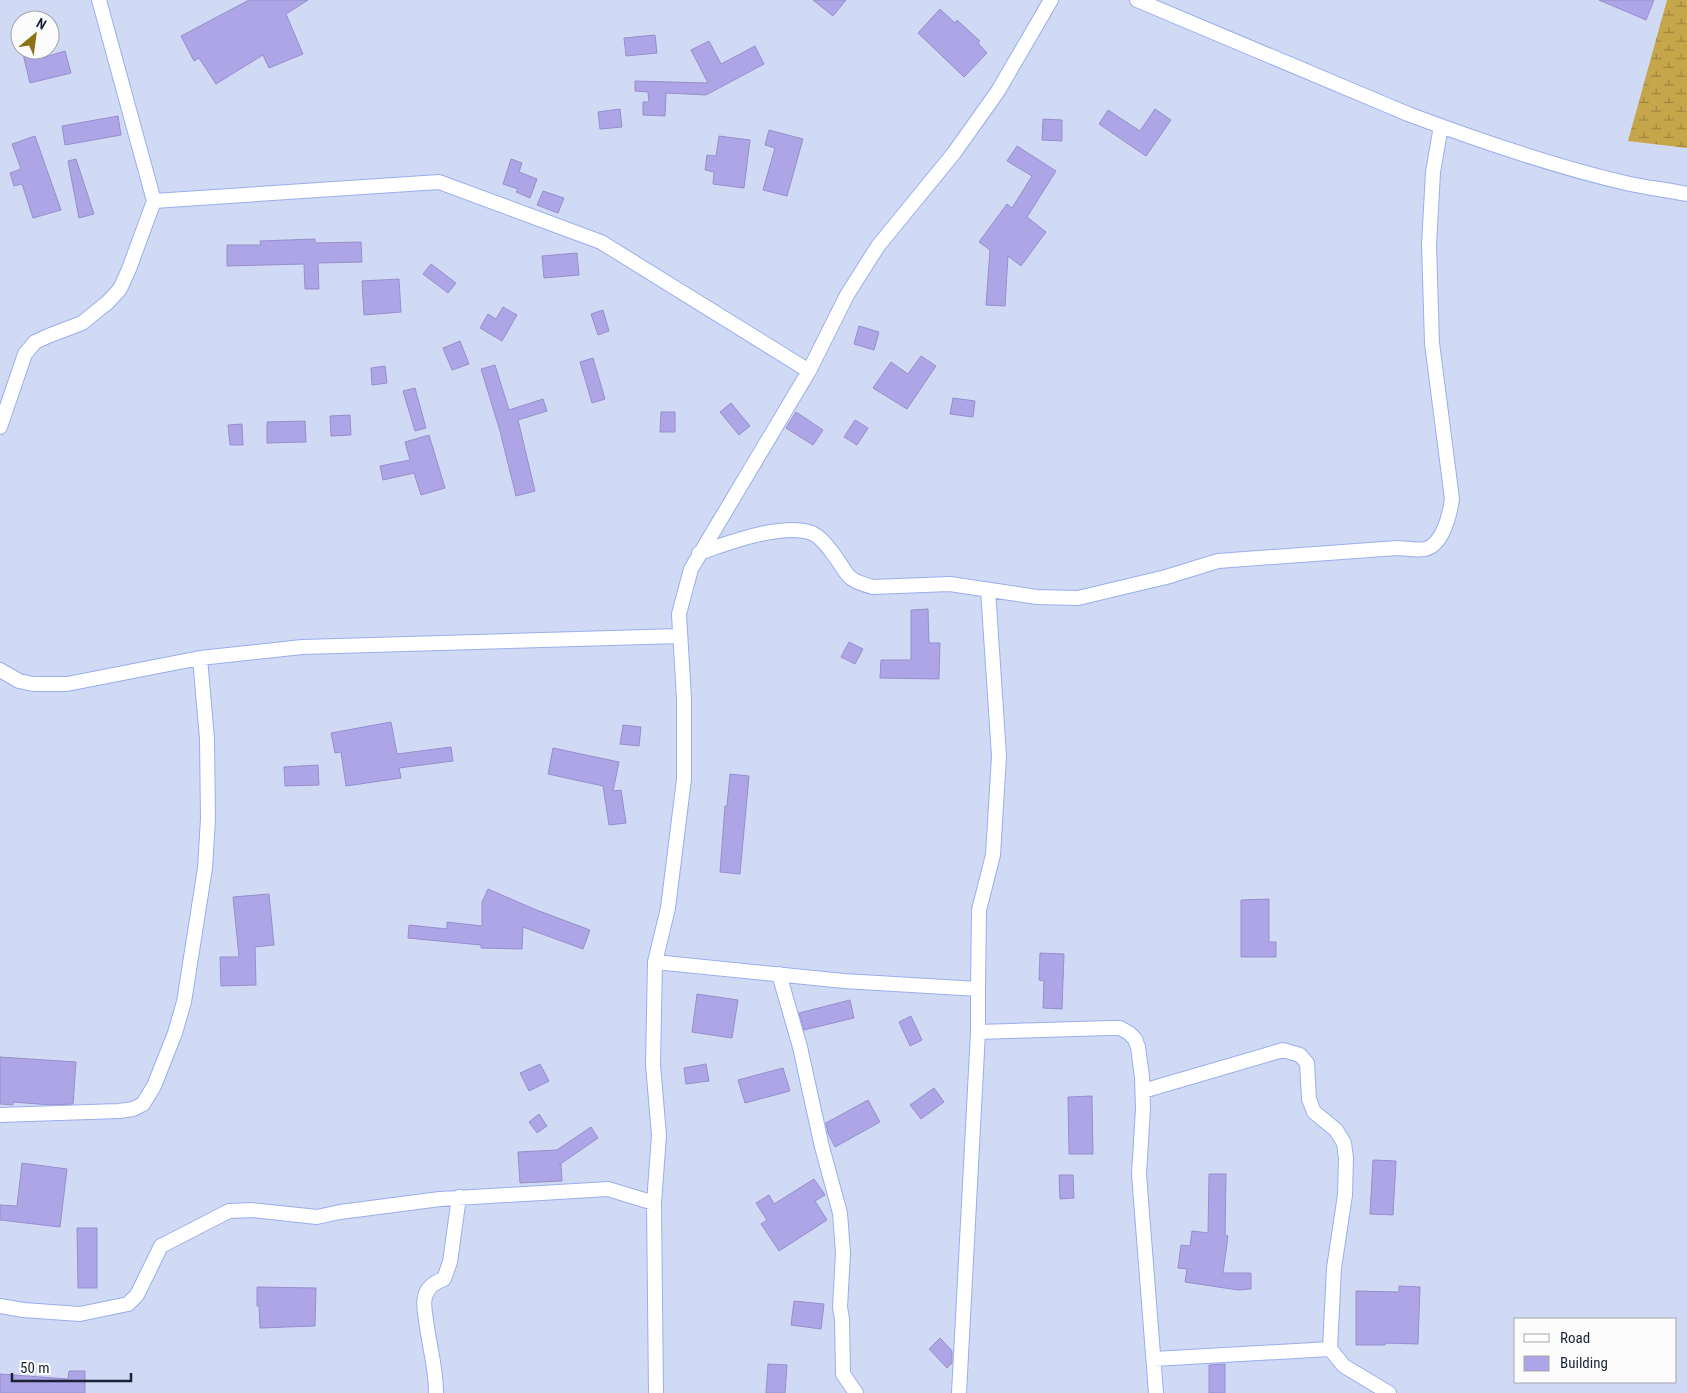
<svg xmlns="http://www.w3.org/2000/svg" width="1687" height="1393" font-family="'Roboto Condensed',sans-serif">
  <defs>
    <pattern id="wetland-marsh" width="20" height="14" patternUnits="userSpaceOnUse" patternTransform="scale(1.25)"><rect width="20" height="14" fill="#c6a64a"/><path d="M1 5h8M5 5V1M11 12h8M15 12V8" fill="none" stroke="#a0873f"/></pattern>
  </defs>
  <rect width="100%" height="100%" fill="#d1daf4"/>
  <path fill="url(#wetland-marsh)" d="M1667,0h20v148l-59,-7z"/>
  <path fill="#ada5e5" stroke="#978fcd" d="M249,0h59l-22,14 17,40 -34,14 -6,-13 -47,29 -17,-26 -5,3 -13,-25z
    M813,0h33l-13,16z
    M1599,0h55l-8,20z
    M940,9l15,14 2,-3 23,21 -2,2 9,10 -23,24 -46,-44z
    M655,35l2,18 -31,3 -2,-18z
    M709,41l12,23 34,-18 9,18 -58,31 -40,-2 -1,23 -22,-1v-13h6l-1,-10 -13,-1v-10l73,2 -17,-33z
    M22,50h18l2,8 23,-7 6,22 -41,10z
    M620,109l2,18 -22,2 -2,-17z
    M1155,109l16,11 -25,36 -47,-32 9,-14 32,21z
    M118,116l3,19 -56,10 -3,-19z
    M1043,119l19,1v21l-20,-1z
    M769,130l34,9 -16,57 -24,-6 12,-42 -10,-3z
    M35,136l26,74 -28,8 -11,-34 -8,2 -4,-13 11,-4 -9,-25z
    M719,136l31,4 -6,48 -31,-4 1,-12 -9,-2 2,-15 9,1z
    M1017,146l39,25 -29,46 19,15 -25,34 -13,-10 -3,50 -19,-1 4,-55 -11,-8 28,-38 5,4 20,-32 -25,-15z
    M76,159l18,55 -15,4 -11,-57z
    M511,159l11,4 -3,9 18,7 -7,19 -14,-6 2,-3 -15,-5z
    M543,191l21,7 -6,15 -21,-8z
    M315,239v4l46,-1 1,20 -44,1 1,26h-14l-1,-25 -77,2v-21h34l-1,-4z
    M577,253l2,22 -35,3 -2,-22z
    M431,264l25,19 -8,10 -25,-19z
    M399,279l2,33 -37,3 -2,-34z
    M503,307l14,8 -15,26 -22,-13 8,-14 8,5z
    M603,310l6,21 -11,4 -7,-21z
    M859,326l20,6 -5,18 -20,-6z
    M460,341l9,23 -17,6 -9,-22z
    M921,356l15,10 -29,43 -34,-21 18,-26 17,12z
    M593,358l12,41 -13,4 -12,-41z
    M495,365l14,45 34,-11 4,12 -29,9 17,71 -19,5 -16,-65 -19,-62z
    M385,366l2,17 -15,2 -1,-17z
    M415,388l11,40 -11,3 -12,-40z
    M953,398l22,3 -2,16 -23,-3z
    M731,403l19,23 -11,9 -19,-23z
    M661,412h14v20h-15z
    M796,412l27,18 -10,15 -27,-17z
    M350,415l1,20 -20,1 -1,-20z
    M855,420l13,8 -11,17 -13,-8z
    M305,421l1,21 -39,1v-21z
    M242,424l1,21h-13l-2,-20z
    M429,435l16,53 -24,7 -7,-22 -31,7 -3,-14 30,-6 -5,-18z
    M928,609l1,34h11l-1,36 -59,-1 1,-18h30v-50z
    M849,642l14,7 -8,15 -14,-7z
    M391,722l6,32 54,-7 2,14 -54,7 2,10 -55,8 -5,-34 -6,1 -4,-20z
    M623,725l18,2 -2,19 -19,-2z
    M553,748l66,14 -6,29 8,-1 5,33 -17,2 -6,-39 -55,-12z
    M318,765l1,20 -34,1 -1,-19z
    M730,774l19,2 -9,98 -20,-2 5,-66h2z
    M488,889l46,20 56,21 -7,19 -60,-22 -1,22 -41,-1v-3l-73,-7 1,-13 38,4v-7l35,4v-24z
    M269,894l5,51 -19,2 1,38 -35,1 -1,-29h19l-6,-60z
    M1269,899v43h7v15h-35v-57z
    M1040,953l24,1 -2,55 -19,-1 1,-27 -5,-1z
    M697,994l41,6 -6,38 -40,-6z
    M850,1000l4,18 -50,12 -5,-17z
    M911,1016l11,24 -12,6 -11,-24z
    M0,1057l76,5 -3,42 -22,1 -38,-3v3l-13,-1z
    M540,1064l9,17 -20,10 -9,-18z
    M706,1064l3,17 -23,3 -2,-16z
    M783,1068l7,23 -45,12 -7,-23z
    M934,1088l10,14 -23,17 -11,-14z
    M1092,1096l1,58h-24l-1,-57z
    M868,1100l12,22 -45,25 -7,-14 -2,-10z
    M539,1114l8,12 -10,7 -8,-11z
    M591,1127l7,11 -39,27 2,-1 1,17 -42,2 -2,-31 39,-2z
    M1373,1160l23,1 -3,54 -23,-1z
    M22,1163l45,6 -7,58 -60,-7v-15l17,1z
    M1209,1174h17l-1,61 3,1 -5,37h28v16l-13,1 -53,-8 2,-13 -9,-1 3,-23 9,1 2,-15 16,2z
    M1059,1175h14l1,23 -14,1z
    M814,1179l11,16 -10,6 12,19 -48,31 -18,-27 6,-4 -11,-17 13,-8 5,9z
    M77,1228h20v60h-19z
    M1399,1286l21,1 -2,57 -33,-1v2h-29v-54l43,1z
    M257,1287l59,1 -1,38 -55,2 -1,-22h-2z
    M794,1301l30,3 -3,25 -30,-4z
    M940,1338l12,13v12l-5,5 -18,-19z
    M768,1364l19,1 -2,28h-19z
    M1225,1364v29h-16v-28z
    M69,1371h16v22h-85v-19l68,5z"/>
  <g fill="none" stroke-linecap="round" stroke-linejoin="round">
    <g stroke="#9aaeec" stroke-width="16">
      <path id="street" d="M99,0l55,201
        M1137,0l271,114c72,27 147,53 222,70 19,4 38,6 57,10
        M0,427l25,-73 10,-12 13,-6 34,-13 26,-21 12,-13 9,-20 25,-68 285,-19 162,60 208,129
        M699,553c29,-10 84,-31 113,-20 8,4 14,11 19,18 18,22 11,28 42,36l77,-3 87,13 41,1 88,-21 52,-16 179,-13c8,0 20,3 28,1 18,-4 25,-35 27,-50l-20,-156 -3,-98 4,-73 8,-46
        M0,670l19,11 14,3h34l133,-26 102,-11 378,-11
        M655,962l189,19 134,8v43l132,-4h10l9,5 6,6 3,8 4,30 1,32 -4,65 17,219
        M779,974l21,73 22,100 18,66 3,40 -3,54 2,12 1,55 13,19
        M978,989l1,-79 14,-55 6,-99 -11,-166
        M1143,1091l140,-41 17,5 7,8 2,36 5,13 22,18 8,13 2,15 -1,37 -11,73 -4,81 14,17 45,27
        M0,1115l119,-4 14,-2 10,-5 11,-18 21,-53 9,-31 21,-134 3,-49 -1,-80 -7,-81
        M0,1306l23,4 57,4 48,-10 9,-9 24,-49 68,-35 23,-1 65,7 23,-5 100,-13 168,-10 46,14
        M1154,1359l176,-10
        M436,1393c0,-25 -7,-48 -10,-73 -1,-7 -3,-16 -1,-23 2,-10 10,-15 19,-18l6,-17 9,-65
        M656,1393l-2,-190 5,-68 -6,-70 2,-103 13,-54 16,-129v-80l-5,-85 12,-45 118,-198 38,-76 31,-49 76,-93 44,-62 53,-91
        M959,1393l19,-361"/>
    </g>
    <use href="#street" stroke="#fff" stroke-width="14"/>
  </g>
  <rect x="1514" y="1318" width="162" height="65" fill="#fcfcfc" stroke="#a2a5ae"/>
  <rect x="1524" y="1334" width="25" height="8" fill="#ffffff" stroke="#a2a5ae"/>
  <text x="1560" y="1343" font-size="15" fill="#1a2239">Road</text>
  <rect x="1524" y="1356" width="25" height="15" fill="#ada5e5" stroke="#a2a5ae"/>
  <text x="1560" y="1368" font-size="15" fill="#1a2239">Building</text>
  <g transform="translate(35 35) rotate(29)"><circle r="24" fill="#fcfcfc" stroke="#a2a5ae"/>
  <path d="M0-4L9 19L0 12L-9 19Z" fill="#8e7216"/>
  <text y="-8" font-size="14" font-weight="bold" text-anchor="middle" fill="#1a2239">N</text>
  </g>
  <path d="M12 1373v8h119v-8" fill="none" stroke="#1a2239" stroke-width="2.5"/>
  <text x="20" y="1373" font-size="15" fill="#1a2239" stroke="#fcfcfc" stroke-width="4" paint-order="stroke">50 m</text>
</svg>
